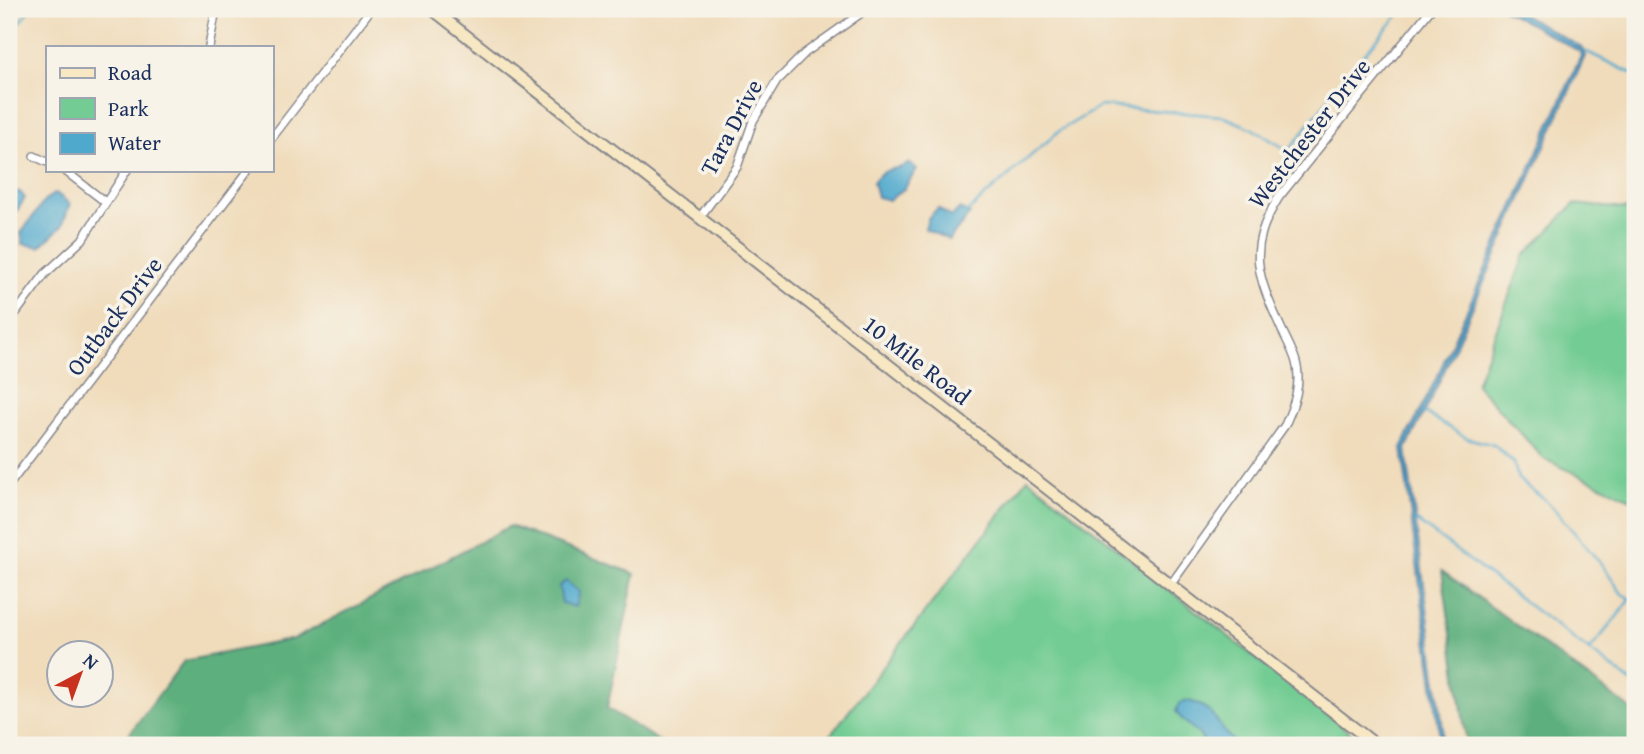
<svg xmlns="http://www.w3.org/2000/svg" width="1644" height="754" font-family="'Gentium Book Plus',serif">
  <rect width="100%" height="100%" fill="#f7f3e8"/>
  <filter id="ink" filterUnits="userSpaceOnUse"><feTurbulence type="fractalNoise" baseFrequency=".0143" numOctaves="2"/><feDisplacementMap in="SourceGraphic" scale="14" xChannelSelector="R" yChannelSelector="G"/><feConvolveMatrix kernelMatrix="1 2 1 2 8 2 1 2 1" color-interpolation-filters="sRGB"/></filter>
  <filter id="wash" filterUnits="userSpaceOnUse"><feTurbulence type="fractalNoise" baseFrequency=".00686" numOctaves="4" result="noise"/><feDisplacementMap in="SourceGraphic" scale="28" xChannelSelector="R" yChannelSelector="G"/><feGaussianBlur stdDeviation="1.57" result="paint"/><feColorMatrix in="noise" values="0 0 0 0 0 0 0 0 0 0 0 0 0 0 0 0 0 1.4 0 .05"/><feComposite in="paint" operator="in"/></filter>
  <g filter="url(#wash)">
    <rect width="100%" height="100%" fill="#f0dcbb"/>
    <path fill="#72cc93" stroke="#467e78" stroke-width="2" d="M1574,204l61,6v291l-91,-42 -68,-75 48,-128z
      M1028,478l338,267h-543z"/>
    <path fill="#5db07d" stroke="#3c706e" stroke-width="2" d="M510,526l125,48 -28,134 58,37h-544l63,-84 110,-22z
      M1442,571l193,141v33h-168z"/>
    <path fill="#4fa9cd" stroke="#356c96" stroke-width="2" d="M1503,9h11l68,39 3,8 -144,322 -35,71 37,280 -2,16 -39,-297 35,-71 144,-321 -2,-5z
      M909,163l8,6 -13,20 -15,11 -12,-3 -4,-15c13,-18 21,-9 36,-19z
      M10,190l10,2 5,6 -16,25z
      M56,193l14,11 -8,22 -22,21 -17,-3 -2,-11 25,-34z
      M938,208l13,9 8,-8 11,5 -21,26 -24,-11 3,-11z
      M566,581l13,11 -4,15 -13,-4 -3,-17z
      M1189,701c32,9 26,28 49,44h-33c-6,-17 -22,-20 -29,-34l4,-8z"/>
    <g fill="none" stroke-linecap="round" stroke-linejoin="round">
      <path stroke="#4fa9cd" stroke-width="2.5" d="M9,37l21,-28
        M1585,51l50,24
        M966,213l93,-82 42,-25 121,10 29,12 38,23 61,-81 54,-61
        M1425,413l42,25 27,7 20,18 4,16 31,24 53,62 20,29 9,5
        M1417,521l218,164
        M1590,650l45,-56"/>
    </g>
  </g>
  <g filter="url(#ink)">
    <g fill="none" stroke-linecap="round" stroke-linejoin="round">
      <g stroke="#86868c" stroke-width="10">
        <path id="street" d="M209,47l7,-38
          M271,139l100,-130
          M34,156l13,6
          M64,170l40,31
          M700,217l37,-50 16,-46 24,-40 28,-28 62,-44
          M9,322l36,-48 37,-34 45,-70
          M9,485l240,-315
          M1171,584l114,-159c9,-20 17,-41 11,-63 -3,-11 -10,-23 -15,-34 -24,-53 -35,-79 -2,-131l152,-188"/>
      </g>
      <g stroke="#86868c" stroke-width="14">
        <path id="secondary" d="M432,9l944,736"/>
      </g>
      <use href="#street" stroke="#fff" stroke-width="7"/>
      <use href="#secondary" stroke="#f7e8c3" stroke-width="10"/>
    </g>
  </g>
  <g text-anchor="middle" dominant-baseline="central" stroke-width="7" stroke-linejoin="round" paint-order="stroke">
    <g font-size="24" fill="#1b2f5e" stroke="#f7f3e8">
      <text transform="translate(731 127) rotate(-62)">Tara Drive</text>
      <text transform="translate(1309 133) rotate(-52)">Westchester Drive</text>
      <text transform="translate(114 316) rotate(-53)">Outback Drive</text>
      <text transform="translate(917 360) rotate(38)">10 Mile Road</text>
    </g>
  </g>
  <rect width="1644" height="754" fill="none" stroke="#f7f3e8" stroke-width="35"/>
  <rect x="46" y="46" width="228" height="126" fill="#f7f3e8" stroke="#9fa5b1" stroke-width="2"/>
  <rect x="60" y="68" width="35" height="10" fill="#f7e8c3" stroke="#9fa5b1" stroke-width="2"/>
  <text x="108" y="80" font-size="21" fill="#1b2f5e">Road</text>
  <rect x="60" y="98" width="35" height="21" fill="#72cc93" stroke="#9fa5b1" stroke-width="2"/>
  <text x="108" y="116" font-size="21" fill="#1b2f5e">Park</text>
  <rect x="60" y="133" width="35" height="21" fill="#4fa9cd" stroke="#9fa5b1" stroke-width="2"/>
  <text x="108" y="150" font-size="21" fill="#1b2f5e">Water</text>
  <g transform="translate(80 674) rotate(41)"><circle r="33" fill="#f7f3e8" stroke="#9fa5b1" stroke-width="2"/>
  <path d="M0-5L12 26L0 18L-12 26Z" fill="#c8321e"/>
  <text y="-10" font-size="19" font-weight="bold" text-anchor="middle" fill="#1b2f5e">N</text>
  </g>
</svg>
